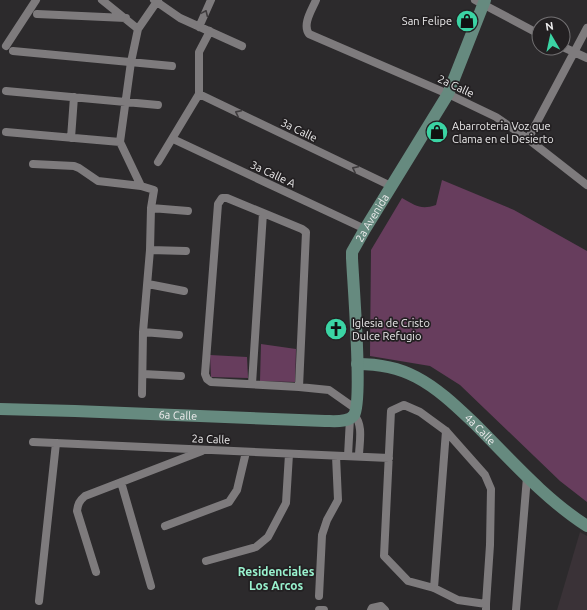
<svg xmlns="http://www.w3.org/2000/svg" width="587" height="610" font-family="Ubuntu,sans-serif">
  <rect width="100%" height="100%" fill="#2c2a2c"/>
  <path fill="#3a3237" d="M580,532l7,4v74h-30z"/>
  <path fill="#673d5d" d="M442,180l72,30 73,41v251l-27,-21 -100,-96 -30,-19 -60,-10 1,-106 31,-52c14,8 19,12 34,7z
    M261,344l35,5 -1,33 -35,-1z
    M210,355l37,2 1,21 -37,-1z"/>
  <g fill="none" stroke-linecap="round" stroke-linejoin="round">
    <path stroke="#7e7b7d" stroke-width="8" d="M102,0l36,29
      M154,0l26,18 62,28
      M316,0c-4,10 -14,24 -7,34l139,60 48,23 32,22 59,46
      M475,0l64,34
      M37,14l89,4
      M199,27l12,-27
      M6,46l30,-46
      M563,47l24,11
      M13,51l159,15
      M6,91l152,14
      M199,94l192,92
      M6,132l114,10
      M71,138l3,-41
      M173,139l192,90
      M528,139l59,-111
      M158,162l41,-68v-42l11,-21
      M33,164l41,2 5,2 19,13 43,5
      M151,208l37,3
      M150,250l36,1
      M148,284l36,7
      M143,332l36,3
      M143,374l38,2
      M252,384l11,-171
      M299,387l7,-155 -4,-3 -75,-31h-5l-4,6 -13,170 2,5 4,3 88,5 30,3 27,19
      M142,394l1,-62 7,-82 1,-42 3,-18 -13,-4 -21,-44 11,-80 7,-33 20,-29
      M354,415c10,10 5,29 5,41
      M33,442l356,16
      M348,456l2,-38
      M121,482l30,104
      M165,526l64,-24 8,-12 9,-38
      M206,561l50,-14 12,-10 18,-34 3,-49
      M96,572l-19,-61c1,-7 2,-10 8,-15l117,-45
      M434,588l12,-157
      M319,596l3,-61 5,-15 11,-20 -2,-44
      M39,601l17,-158
      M319,610h5
      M371,610l1,-2 9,-2 4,4
      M486,610v-6l4,-59 1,-56 -6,-14 -39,-44 -26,-19 -16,-7 -13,6 -7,145 24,25 26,7 24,12 28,4
      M516,610l11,-133"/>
    <g stroke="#668a7f" stroke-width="12">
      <path id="s1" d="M357,364c20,0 42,4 59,13 23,12 42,31 60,48 35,35 69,74 111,101"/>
      <path id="s2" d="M0,409l75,2 250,10c9,0 23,2 29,-6 9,-14 -1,-133 -2,-157v-6l13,-23 83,-135 37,-94"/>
    </g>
  </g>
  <defs><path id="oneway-chevron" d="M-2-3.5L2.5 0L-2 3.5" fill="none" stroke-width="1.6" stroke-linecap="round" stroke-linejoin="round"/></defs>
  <g stroke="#3e3b3d">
    <use href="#oneway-chevron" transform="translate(205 13) rotate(-66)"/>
    <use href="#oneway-chevron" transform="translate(238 113) rotate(-154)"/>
    <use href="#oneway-chevron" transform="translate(355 169) rotate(-154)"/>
  </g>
  <defs>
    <g id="shop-disc" transform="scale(1.15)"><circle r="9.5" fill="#3bd4a4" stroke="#232022"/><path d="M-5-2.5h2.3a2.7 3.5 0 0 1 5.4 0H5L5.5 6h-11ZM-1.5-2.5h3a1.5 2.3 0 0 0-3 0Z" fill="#111"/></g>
    <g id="church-disc" transform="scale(1.15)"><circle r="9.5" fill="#3bd4a4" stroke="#232022"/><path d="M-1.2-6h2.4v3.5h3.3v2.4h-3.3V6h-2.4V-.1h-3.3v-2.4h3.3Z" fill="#111"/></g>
  </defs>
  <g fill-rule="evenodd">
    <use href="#shop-disc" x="467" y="21"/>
    <use href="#shop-disc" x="437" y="132"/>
    <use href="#church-disc" x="336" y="329"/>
  </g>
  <g text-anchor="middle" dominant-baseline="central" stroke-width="3.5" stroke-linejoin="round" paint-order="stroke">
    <g font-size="11" fill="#ecebec" stroke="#232022" text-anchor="start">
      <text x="452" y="21" text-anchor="end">San Felipe</text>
      <text x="452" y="126">Abarroteria Voz que<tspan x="452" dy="13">Clama en el Desierto</tspan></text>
      <text x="352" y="323">Iglesia de Cristo<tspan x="352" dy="13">Dulce Refugio</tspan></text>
    </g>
    <g font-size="11" fill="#ecebec" stroke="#232022">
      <text transform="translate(456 86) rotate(25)">2a Calle</text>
      <text transform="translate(299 130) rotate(26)">3a Calle</text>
      <text transform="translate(273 174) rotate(25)">3a Calle A</text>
      <text stroke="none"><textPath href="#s2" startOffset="559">2a Avenida</textPath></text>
      <text stroke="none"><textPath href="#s2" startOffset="178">6a Calle</textPath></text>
      <text stroke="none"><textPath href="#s1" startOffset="144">4a Calle</textPath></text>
      <text transform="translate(211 439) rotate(2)">2a Calle</text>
    </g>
    <g font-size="12" font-weight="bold" fill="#99f3cf" stroke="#232022">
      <text x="276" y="571">Residenciales<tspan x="276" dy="14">Los Arcos</tspan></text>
    </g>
  </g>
  <g transform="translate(551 36) rotate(351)"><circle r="19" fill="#232022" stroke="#737173"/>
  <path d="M0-3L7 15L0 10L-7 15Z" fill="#3bd4a4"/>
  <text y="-6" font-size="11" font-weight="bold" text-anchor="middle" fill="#ecebec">N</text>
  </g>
</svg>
